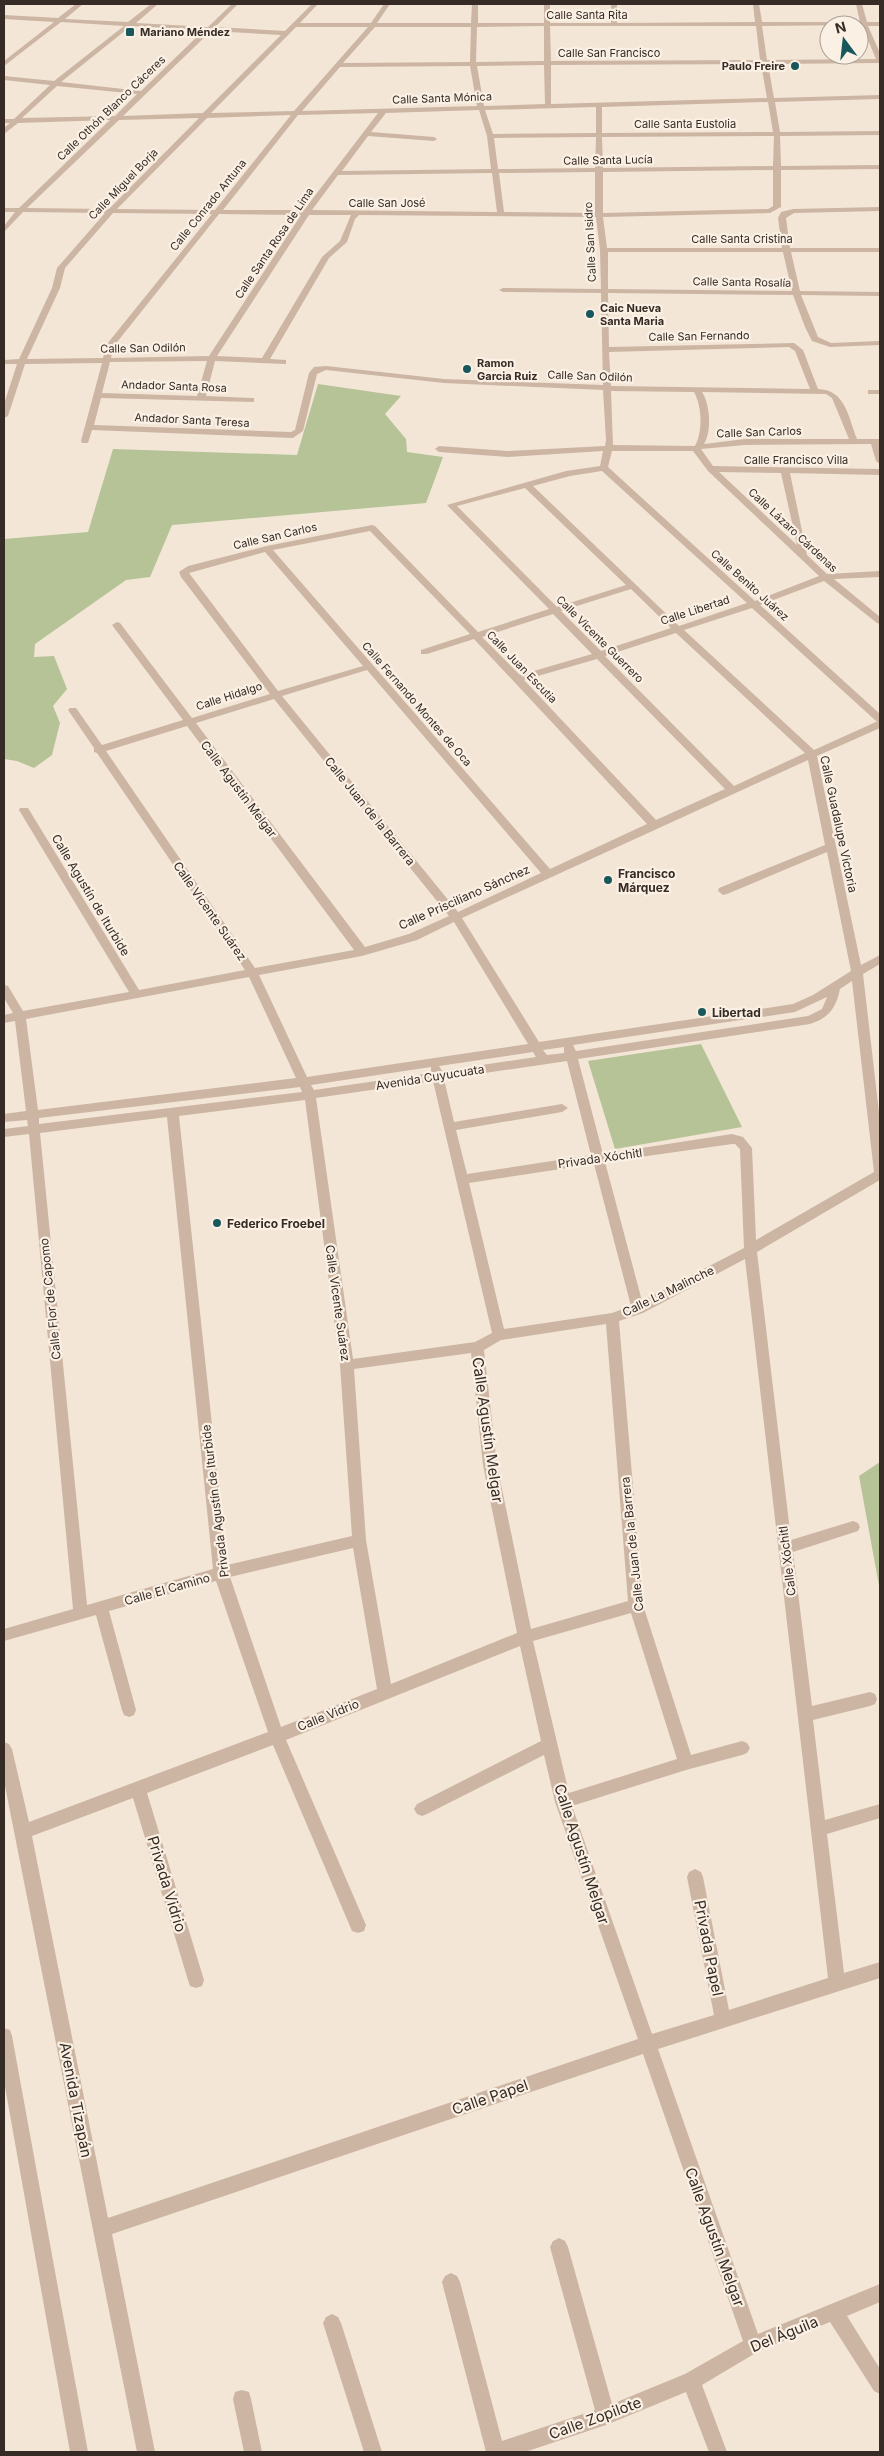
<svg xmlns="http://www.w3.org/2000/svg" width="884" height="2456" font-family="Inter,sans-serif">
  <rect width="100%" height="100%" fill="#f3e6d7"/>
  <path fill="#b5c396" d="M318,384l83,12 -16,18 21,25 1,13 36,5 -17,46 -254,22 -22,52 -24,3 -91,64 -1,13 20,-1 13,33 -14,17 7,17 -8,32 -18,13 -17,-7 -13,-2v-220l84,-7 25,-83 184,6z
    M701,1044l41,83 -127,22 -27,-88z
    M880,1462v129l-21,-115z"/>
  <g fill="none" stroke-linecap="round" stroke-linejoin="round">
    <path fill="#ccb5a3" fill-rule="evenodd" d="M76,4h7l-18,15 63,3 23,-18h7l-22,19 72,4 24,-23h6l-23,23 70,4 27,-27h6l-18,19h71l13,-19h6l-13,19h94l1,-19h6v19h66v-19h6v19h61v-19h6v19l138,-1 -2,-18h6l3,18h98l-4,-18h6l5,18h13v4h-12l12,27v10l-112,1 6,34 106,-3v4l-105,3 5,30 100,-1v4l-100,1 1,30 99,-1v4l-99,1v37l-11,6 -167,4 4,31h175l-4,-30 3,-6 12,-3 87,-2v4l-86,2 -8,5 4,30h90v4h-89l9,39 80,1v4l-79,-1 17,42 13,6 49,-2v4l-50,2 -18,-6 -7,-14 -12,-32 -185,-2 1,54 185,-4 9,7 15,39c28,1 30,28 39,50h23v25l-4,-3 -5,-17 -126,1 -44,4 12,17 167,3v6l-90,-2 17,82 20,19 53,-3v6l-46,2 46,38v7l-3,-1 -53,-42 -64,24 120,109v14l-63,28 44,209 19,-10v9l-17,10 17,147v59l-123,72 34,288 62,-19 5,2 2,4 -2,4 -65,21 19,154 58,-14 5,2 2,5 -2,5 -5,2 -57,14 12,100 55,-16v14l-53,16 17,139 36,-11v16l-222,71 100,285 122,-50v18l-33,14 33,53v25l-6,-3 -44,-69 -71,29 -57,34 25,67h-18l-23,-60 -80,33 -81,27h-39l-44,-170 3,-6 6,-3 6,3 3,6 42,159 93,-31 -45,-163 3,-6 6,-3 6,3 3,6 44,157 73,-30 58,-33 -100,-287 -531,180 43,218h-18l-133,-671v-39l5,2 3,5 17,73 239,-90 -52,-151 -107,30 27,99 -2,5 -5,2 -5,-2 -2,-5 -26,-95 -92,26v-12l69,-20 -44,-475 -25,3v-8l24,-3 -1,-6 -23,2v-8l22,-3 -11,-90 -11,2v-8l9,-2 -9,-15v-13l4,1 15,25 106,-19 -110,-182 1,-2h8l111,182 106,-20 -148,-217 -3,-1v-4l-26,-38 2,-2h6l26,37 81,-25 -71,-95 5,-3 3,1 72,95 78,-24 -89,-117 -2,-5 9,-6 79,-20 105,-21 3,1 103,106 71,-23 -102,-104 119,-34 34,-5 3,-15 -95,6 -69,-5 -4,-3 4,-3 69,5 97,-5 1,-6 -3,-50 -159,-7 -118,-13 -9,4 -14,57 -10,7 -201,-8 -4,13h-6l-1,-2 21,-78 -77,1 -17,52 -4,2v-14l13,-40h-13v-4l15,-1 33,-71 5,-20 48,-55 -82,-1 -19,20v-6l11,-14h-11v-4h15l91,-88 -92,3 -14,11v-6l6,-5h-6v-4h10l36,-34 -46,-5v-4l50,5 70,-55 -63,-4 -57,44v-5l50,-39 -50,-3v-4l54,3zM859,25l3,1 14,33 -109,1 -5,-34zM131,26l73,4 -63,61 -80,-9zM544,26v35l-68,1 1,-35zM550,26h206l4,34 -209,1zM296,27h72l-74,84 -83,2zM375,27h96l-1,35 -127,1zM211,31l70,4 -78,78 -80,3zM761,64l6,34 -216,6v-39zM544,65l1,39 -61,2 -7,-40zM470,66l7,40 -175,5 38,-44zM57,86l80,8 -22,22 -93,2zM768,102l5,30 -171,1v-26zM596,107v26l-103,1 -8,-24zM479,110l8,26 4,33 -149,2 26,-35 66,5 3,-2 -3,-2 -63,-5 15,-19zM378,113l-74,97h-81l75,-95zM291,115l-76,95 -98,-1 90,-91zM199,118l-90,91 -82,-1 92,-88zM774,136l-1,30 -170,2 -1,-31zM596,137l-1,31 -97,1 -4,-31zM773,170v36l-5,3 -165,4v-41zM595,172v41l-91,-1 -5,-39zM492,173l5,39 -185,-2 26,-35zM113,213l99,1 -105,130 -4,14 -76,1 33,-71 5,-20zM219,214l82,1 -92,141 -98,2 3,-12zM309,215h42l-11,26 -18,16 -60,101 -45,-2zM359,215l237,2 4,33 1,39 -98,-1 -4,2 4,2 98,1 2,92 -159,-6 -118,-13 -12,1 -5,6 -14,57 -4,2 -197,-7 7,-27 153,4v-4h-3l-45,-2 9,-35 71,3v-4l-16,-1 59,-101 18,-16 8,-23zM608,252h175l9,39 -184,-2zM789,347l6,4 15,38 -199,-3 -2,-34zM207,361l-10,35 -95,-3 8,-31zM611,391l83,1c8,14 9,40 1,54l-82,-1zM702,392l124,2 6,4 17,41h-104l-41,5c8,-13 6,-40 -2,-52zM612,451h81l15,20 111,105 -64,25 -147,-134zM602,471l145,132 -68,23 -146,-140 37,-10zM719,472l62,1 16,72zM525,488l101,97 -69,22 -100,-101zM370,531l100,103 -49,16v4h6l47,-15 173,185 -97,45 -277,-319zM265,552l98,114 -85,25 -89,-118zM631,589l40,39 -70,23 -40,-40zM752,608l124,113h2l-64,29 -130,-120zM553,614l39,40 -72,21 -38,-38zM676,633l129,120 -71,33 -129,-130zM597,659l128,130 -69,31 -132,-140zM367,670l174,203 -83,39 -176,-216zM274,699l175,217 -40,18 -44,13 -169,-224zM187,726l167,224 -99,18 -149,-217zM808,760l17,85 -106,43 -1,3 5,4 4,-1 100,-42 24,119 -38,24 -20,9 -254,38 -77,-124zM454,922l74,122 -221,33 -48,-102 103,-19 55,-16zM249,977l47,101 -258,32 -12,-91zM852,981l22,191 -118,68 -4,-92 -9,-11 -11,-3 -129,20 -25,-95 232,-35c19,-6 26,-16 30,-35zM827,997l-5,12 -14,7 -232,35 -3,-6 222,-33zM564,1047v6l-17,2 -4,-5zM533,1052l3,5 -94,14 -3,-5zM567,1061l24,94 -124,19 -11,-44 106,-18 6,-4 -6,-4 -108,18 -10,-43zM431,1067v6l-117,17 -3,-5zM433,1081l59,252 -17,9 -122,17 -37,-261zM300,1087l2,5 -263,32v-6zM305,1100l35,265 12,171 -125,29 -48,-449zM167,1117l46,452 -126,36 -47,-472zM732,1144h3l5,5 4,99 -102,53 -37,-139zM594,1164l37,142 -19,7 -108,16 -35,-146zM745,1259l83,719 -99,32 -26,-133 -2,-5 -6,-3 -6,3 -2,5 27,138 -62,19 -80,-228 114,-36 56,-15 5,-2 3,-5 -3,-5 -5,-2 -51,14 -48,-150 -24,-284 24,-8zM606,1324l22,277 -97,28 -34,-164 -13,-115 17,-10zM471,1353l12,112 34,168 -126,51 -25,-144 -12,-171zM353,1548l24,141 -96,38 -51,-150zM631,1613l46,146 -108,34 -36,-152zM520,1646l21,95 -124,63 -3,5 3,5 5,2 5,-2 117,-59 11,47 83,237 -530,179 -76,-382 101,-38 55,182 2,6 6,2 6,-2 2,-6 -57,-187 126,-48 79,186 6,2 6,-2 2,-6 -80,-185z
      M868,390h12v4h-12z
      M4,2028l6,2 2,6 76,416h-18l-66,-371z
      M332,2314l6,3 3,6 41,129h-18l-41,-129 3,-6z
      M242,2390l7,2 2,7 11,53h-18l-11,-53 2,-7z"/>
  </g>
  <g fill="#18575b" stroke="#fbf0e4" stroke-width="2">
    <rect x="125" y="27" width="10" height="10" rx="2.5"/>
    <circle cx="795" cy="66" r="5"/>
    <circle cx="590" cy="314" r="5"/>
    <circle cx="467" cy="369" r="5"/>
    <circle cx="608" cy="880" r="5"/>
    <circle cx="702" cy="1012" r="5"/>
    <circle cx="217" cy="1223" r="5"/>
  </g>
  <g text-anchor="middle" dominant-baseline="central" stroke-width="4.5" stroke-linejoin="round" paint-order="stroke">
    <g font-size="11" fill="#362b25" stroke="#fbf0e4">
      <text x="587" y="15">Calle Santa Rita</text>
      <text x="609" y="53">Calle San Francisco</text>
      <text transform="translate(442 98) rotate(-2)">Calle Santa Mónica</text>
      <text transform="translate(111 108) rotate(-44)">Calle Othón Blanco Cáceres</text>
      <text x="685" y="124">Calle Santa Eustolia</text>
      <text transform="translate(608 160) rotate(-1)">Calle Santa Lucía</text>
      <text transform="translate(123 184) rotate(-46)">Calle Miguel Borja</text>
      <text x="387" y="203">Calle San José</text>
      <text transform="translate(208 205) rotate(-51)">Calle Conrado Antuna</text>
      <text x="742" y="239">Calle Santa Cristina</text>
      <text transform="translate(590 242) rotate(-93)">Calle San Isidro</text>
      <text transform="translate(274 243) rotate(-56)">Calle Santa Rosa de Lima</text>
      <text transform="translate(742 282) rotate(1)">Calle Santa Rosalía</text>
      <text transform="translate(699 336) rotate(-1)">Calle San Fernando</text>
      <text transform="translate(143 348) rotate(-1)">Calle San Odilón</text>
      <text transform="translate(590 376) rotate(2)">Calle San Odilón</text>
      <text transform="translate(174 386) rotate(2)">Andador Santa Rosa</text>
      <text transform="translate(192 420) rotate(3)">Andador Santa Teresa</text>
      <text transform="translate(759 432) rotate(-2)">Calle San Carlos</text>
      <text x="796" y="460">Calle Francisco Villa</text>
      <text transform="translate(793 530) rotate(43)">Calle Lázaro Cárdenas</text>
      <text transform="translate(275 536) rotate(-13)">Calle San Carlos</text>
      <text transform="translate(750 585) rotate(42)">Calle Benito Juárez</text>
      <text transform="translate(695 610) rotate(-18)">Calle Libertad</text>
      <text transform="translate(600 639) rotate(45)">Calle Vicente Guerrero</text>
      <text transform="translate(522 667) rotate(46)">Calle Juan Escutia</text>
      <text transform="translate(229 696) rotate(-18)">Calle Hidalgo</text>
      <text transform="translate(417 704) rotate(49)">Calle Fernando Montes de Oca</text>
    </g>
    <g font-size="11" font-weight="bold" fill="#362b25" stroke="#fbf0e4" text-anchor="start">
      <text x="140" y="32">Mariano Méndez</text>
      <text x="785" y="66" text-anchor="end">Paulo Freire</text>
      <text x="600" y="308">Caic Nueva<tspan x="600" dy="13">Santa Maria</tspan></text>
      <text x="477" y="363">Ramon<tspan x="477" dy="13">Garcia Ruiz</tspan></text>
    </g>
    <g font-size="12" fill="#362b25" stroke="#fbf0e4">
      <text transform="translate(239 789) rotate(53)">Calle Agustín Melgar</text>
      <text transform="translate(370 811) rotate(51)">Calle Juan de la Barrera</text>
      <text transform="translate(839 824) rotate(78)">Calle Guadalupe Victoria</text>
      <text transform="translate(91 895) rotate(59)">Calle Agustín de Iturbide</text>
      <text transform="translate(464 897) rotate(-24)">Calle Prisciliano Sánchez</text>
      <text transform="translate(210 911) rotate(55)">Calle Vicente Suárez</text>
      <text transform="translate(430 1077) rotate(-9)">Avenida Cuyucuata</text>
      <text transform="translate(600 1158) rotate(-8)">Privada Xóchitl</text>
      <text transform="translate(668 1291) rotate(-26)">Calle La Malinche</text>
      <text transform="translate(50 1299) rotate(-96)">Calle Flor de Capomo</text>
      <text transform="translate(338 1303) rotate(82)">Calle Vicente Suárez</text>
      <text transform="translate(215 1501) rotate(-97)">Privada Agustín de Iturbide</text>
      <text transform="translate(632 1544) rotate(-96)">Calle Juan de la Barrera</text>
      <text transform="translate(787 1561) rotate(-97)">Calle Xóchitl</text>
      <text transform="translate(167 1589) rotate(-16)">Calle El Camino</text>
      <text transform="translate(328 1715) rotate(-22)">Calle Vidrio</text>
    </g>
    <g font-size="12" font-weight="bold" fill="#362b25" stroke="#fbf0e4" text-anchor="start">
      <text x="618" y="873">Francisco<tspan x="618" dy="14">Márquez</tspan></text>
      <text x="712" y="1012">Libertad</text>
      <text x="227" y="1223">Federico Froebel</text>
    </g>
    <g font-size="15" fill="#362b25" stroke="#fbf0e4">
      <text transform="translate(488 1430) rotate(82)">Calle Agustín Melgar</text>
      <text transform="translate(582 1854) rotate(72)">Calle Agustín Melgar</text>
      <text transform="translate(167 1884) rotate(73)">Privada Vidrio</text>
      <text transform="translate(709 1948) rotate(79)">Privada Papel</text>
      <text transform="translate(490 2097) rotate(-19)">Calle Papel</text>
      <text transform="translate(76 2100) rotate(79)">Avenida Tizapán</text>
      <text transform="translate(715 2237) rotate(70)">Calle Agustín Melgar</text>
      <text transform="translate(784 2334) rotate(-22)">Del Águila</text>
      <text transform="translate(595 2418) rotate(-20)">Calle Zopilote</text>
    </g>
  </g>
  <rect width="884" height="2456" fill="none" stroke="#362b25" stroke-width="10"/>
  <g transform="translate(844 40) rotate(345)"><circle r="24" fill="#fbf0e4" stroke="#aca198"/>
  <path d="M0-4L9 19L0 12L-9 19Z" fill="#18575b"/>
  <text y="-8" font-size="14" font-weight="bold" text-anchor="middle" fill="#362b25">N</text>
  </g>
</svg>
